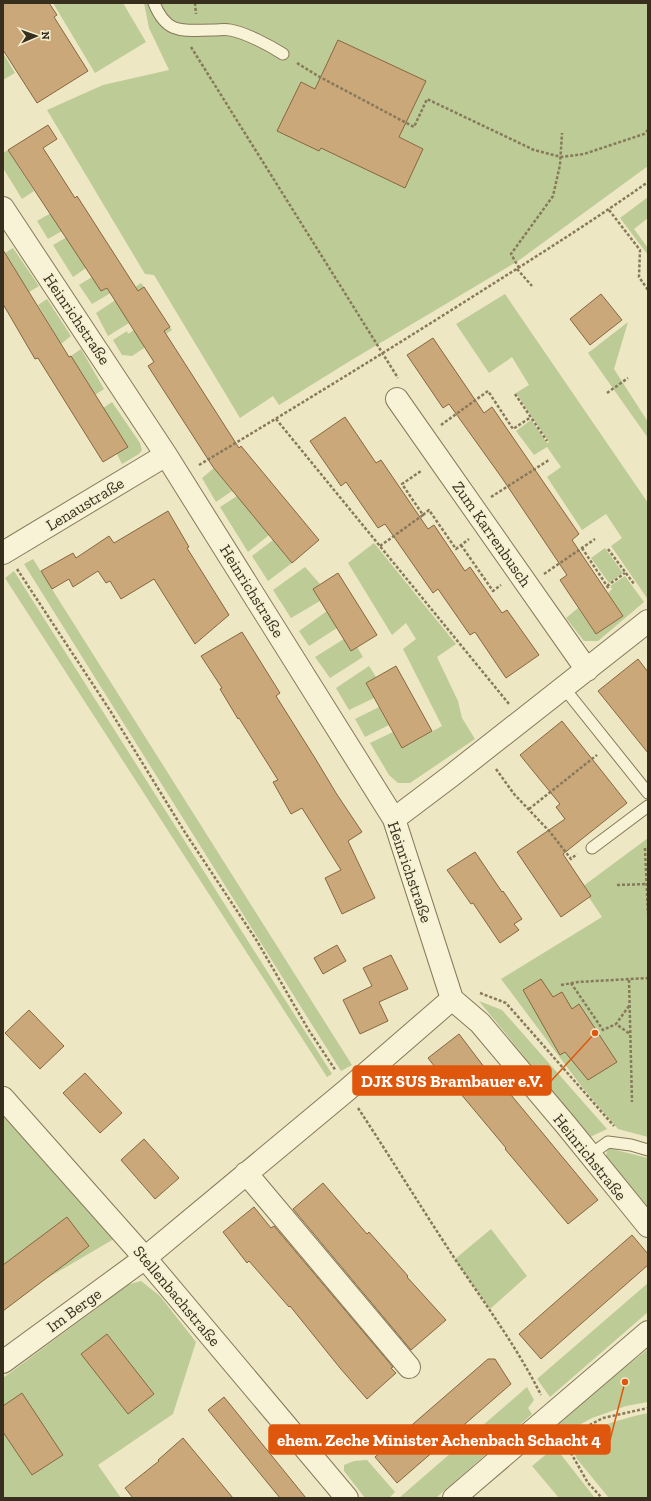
<svg xmlns="http://www.w3.org/2000/svg" width="651" height="1501" font-family="'Zilla Slab',serif">
  <rect width="100%" height="100%" fill="#eee7c3"/>
  <path fill="#bdcb97" d="M53,3h70l23,39 -51,31z
    M144,3h504v163l-130,95 -168,100 -71,44 -6,-9 -33,22 -86,-143 -9,-1 -98,-164 56,-25 66,-15 -20,-42z
    M3,53l12,20 -12,7z
    M8,150l26,41 -12,8 -19,-31v-15z
    M648,197v21l-14,11 14,19v7l-28,-37z
    M51,213l11,18 -14,8 -11,-18z
    M67,237l19,31 -13,9 -20,-32z
    M13,248l26,38 -10,6 -24,-39z
    M128,275l3,6 -39,23 -13,-19 13,-8 9,14z
    M141,283l3,4 -26,17 11,19 -21,13 -12,-23z
    M505,294l143,209 -1,95 -36,-52 11,-8 -16,-24 -24,16 -35,-53 14,-10 -14,-20 -13,8 -18,-24 15,-11 16,23 2,-1 -33,-49 13,-8 -17,-28 -23,16 -33,-49z
    M47,299l24,37 -10,8 -23,-39z
    M628,322l-14,47 34,53v16l-60,-85z
    M170,327l2,3 -40,26 -10,-1 -9,-15 14,-9 1,3 6,-4 9,14z
    M81,349l23,40 -9,6 -24,-39z
    M112,402l28,41 2,7 -3,4 -17,10 -5,-10 -14,-46z
    M214,468l18,23 -16,11 -14,-24z
    M237,496l32,39 -21,17 -28,-45z
    M273,540l19,23 -24,18 -16,-25z
    M374,543l82,101 -19,13 21,44 4,17 13,21 -65,44h-12l-9,-8 -19,-32 23,-11 9,16 40,-22 -39,-77 13,-10 -10,-16 -14,12 -44,-72z
    M605,548l18,25 -14,10 -18,-25z
    M33,559l319,506 -11,6 -317,-507z
    M305,567l15,17 -7,5 7,12 -29,17 -18,-28z
    M14,571l318,503 -5,3 -322,-499z
    M625,576l19,26 -46,39h-14l-18,-23 12,-10 18,26 27,-18 -15,-23 4,-4 -2,-3z
    M327,611l10,17 -28,18 -10,-15z
    M344,639l13,8 6,10 -33,21 -15,-21z
    M369,666l7,11 -10,6 8,15 -25,12 -13,-22z
    M379,707l10,18 -24,12 -10,-18z
    M648,838v299l-30,-8 -36,-42 -81,-108 101,-62 -20,-30z
    M479,1001l23,9 105,119 -17,8z
    M3,1113l116,123 -116,68z
    M608,1148l40,10v50l-33,-41 -11,-3z
    M491,1229l36,47 -37,33 -35,-50z
    M141,1281l19,15 36,46 -23,72 -75,51 23,33h-118v-120l97,-72 23,-20z
    M648,1283v29l-98,85 -13,-18z
    M648,1349v53l-22,4 -34,12 -28,15 -9,-11z
    M527,1387l7,13 -6,8 4,6 -96,84h-37z
    M648,1413v85h-39l-32,-39 -7,-18c25,-14 50,-22 78,-28z
    M555,1447l40,51h-36l-27,-32z
    M367,1460l28,32 -6,6h-24l-21,-27v-6l10,-4z"/>
  <path fill="#cba879" stroke="#866740" d="M3,3h46l8,12 -3,2 34,54 -51,32 -34,-53z
    M338,40l88,41 -27,56 24,12 -18,39 -84,-40 -2,3 -42,-20 24,-49 14,7z
    M48,125l9,14 -14,9 32,50 2,-2 61,95 6,-4 26,40 -6,4 75,117 2,-2 78,94 -27,23 -79,-96 -65,-101 6,-4 -47,-74 -6,3 -93,-141z
    M3,250l66,107 2,-1 57,91 -25,15 -65,-104 -3,1 -32,-55z
    M601,294l21,26 -32,25 -20,-26z
    M433,338l51,75 8,-6 87,127 -7,6 51,76 -27,18 -36,-54 7,-5 -65,-97 -53,-74 -6,4 -36,-53z
    M345,417l31,46 5,-3 47,69 6,-4 31,46 5,-4 32,46 5,-3 32,45 -33,23 -31,-46 -5,3 -32,-46 -5,4 -48,-69 -7,4 -32,-46 -5,4 -31,-45z
    M168,511l21,36 -2,1 42,67 -34,29 -41,-65 -33,20 -11,-18 -4,2 -8,-12 -25,16 -4,-8 -17,10 -11,-18 32,-18 3,5 33,-22 5,7z
    M338,573l39,62 -26,16 -38,-62z
    M242,632l38,61 -4,3 39,62 21,35 26,39 -14,9 27,57 -33,16 -17,-36 16,-8 -39,-62 -11,6 -18,-32 5,-2 -39,-62 -1,1 -18,-30 2,-1 -21,-32z
    M638,659l10,13v81l-50,-62z
    M396,666l36,65 -30,17 -36,-65z
    M562,721l65,82 -64,51 28,42 -30,21 -44,-65 48,-33 -9,-12 4,-3 -40,-49z
    M475,852l27,40 1,-1 19,28 -8,5 5,6 -19,13 -27,-40 -2,1 -24,-34z
    M337,945l9,16 -23,13 -9,-16z
    M391,955l17,34 -29,13 9,19 -28,13 -17,-34 29,-14 -9,-18z
    M541,979l12,18 9,-5 10,17 7,-5 38,58 -29,18 -23,-28 -5,3 -37,-65z
    M29,1010l35,36 -24,23 -35,-36z
    M459,1034l35,46 3,-2 101,122 -30,24 -63,-75 1,-1 -51,-61 -3,2 -24,-31z
    M85,1073l37,40 -22,20 -37,-40z
    M144,1139l35,39 -24,21 -34,-39z
    M323,1183l44,51 2,-2 39,44 -1,1 39,43 -35,30 -118,-141z
    M254,1207l17,21 3,-2 119,141 -2,1 5,5 -29,26 -27,-31 -50,-62 -1,1 -40,-46 -2,2 -24,-31z
    M67,1217l22,29 -86,65v-46z
    M632,1235l16,19v11l-107,94 -22,-25z
    M107,1334l47,60 -26,20 -47,-60z
    M488,1359h7l16,25 -114,99 -22,-26z
    M22,1393l41,62 -31,20 -29,-43v-26z
    M224,1397l82,101h-26l-72,-88z
    M183,1438l50,60h-100l-8,-10 34,-27 -1,-1z"/>
  <g fill="none" stroke-linecap="round" stroke-linejoin="round">
    <g stroke="#87795a" stroke-width="13">
      <path id="service" d="M154,3c13,33 30,27 60,27 5,0 11,-1 16,0 16,3 39,15 53,24
        M564,688l84,105
        M592,848l56,-42
        M590,1155l18,-13 23,3 17,5"/>
    </g>
    <g stroke="#87795a" stroke-width="24">
      <path id="minor" d="M3,208l163,247 228,364 58,180 28,24 86,102 82,101
        M397,399l190,271
        M3,553l163,-98
        M394,819l57,-43 197,-155
        M3,1098l142,160 202,240
        M246,1173l163,194
        M3,1362l142,-104 202,-168 105,-91
        M454,1498l194,-166"/>
    </g>
    <path stroke="#87795a" stroke-width="2.5" stroke-dasharray="3 2" stroke-linecap="butt" d="M195,3l1,11
      M191,47l207,331
      M297,63l21,13 96,51 13,-28 107,51 27,7 23,-3 60,-20 4,-4
      M609,210l31,40 -1,27 9,13
      M519,268l-8,-14 42,-58 7,-31 2,-32
      M517,269l15,17
      M607,393l21,-15
      M515,394l32,47
      M276,419l233,285
      M441,425l47,-34 25,38 18,-12
      M199,465c90,-54 180,-109 270,-166 60,-38 121,-76 179,-117
      M491,497l58,-37
      M423,515l6,-5 27,39 13,-10
      M461,545l32,46 8,-6
      M380,546l43,-31 -21,-31 19,-13
      M582,548l27,41
      M608,549l26,35
      M17,569l94,143 75,122 71,107 51,88 28,42
      M544,574l51,-35
      M607,586l18,-13
      M496,769l18,25 36,38 21,27 6,-5
      M529,809l68,-54
      M645,848l3,66
      M617,885l30,-1
      M629,980l3,122
      M571,983l32,47 13,-6
      M561,985l17,-3 70,-4
      M480,993l26,10 108,123
      M629,1006l-13,18 14,10
      M358,1108c33,50 64,101 97,151 30,45 62,88 86,136
      M560,1436l3,3 25,44 14,15
      M563,1439l40,-21 45,-10"/>
    <use href="#service" stroke="#f8f3d6" stroke-width="11"/>
    <use href="#minor" stroke="#f8f3d6" stroke-width="22"/>
  </g>
  <g text-anchor="middle" dominant-baseline="central" stroke-width="4" stroke-linejoin="round" paint-order="stroke">
    <g font-size="16" fill="#372e1e" stroke="#f5f0d2">
      <text transform="translate(77 319) rotate(56)">Heinrichstraße</text>
      <text transform="translate(85 504) rotate(-31)">Lenaustraße</text>
      <text transform="translate(492 534) rotate(55)">Zum Karrenbusch</text>
      <text transform="translate(252 591) rotate(58)">Heinrichstraße</text>
      <text transform="translate(410 872) rotate(71)">Heinrichstraße</text>
      <text transform="translate(590 1157) rotate(51)">Heinrichstraße</text>
      <text transform="translate(177 1296) rotate(50)">Stellenbachstraße</text>
      <text transform="translate(74 1310) rotate(-36)">Im Berge</text>
    </g>
  </g>
  <path fill="none" stroke="#df570d" stroke-width="1.5" d="M595 1033L551 1081M625 1382L610 1440"/>
  <g fill="#df570d" stroke="#f5f0d2" stroke-width="1.5">
    <circle cx="595" cy="1033" r="4"/>
    <circle cx="625" cy="1382" r="4"/>
  </g>
  <g fill="#df570d" stroke="#df570d" stroke-width="1.5">
    <rect x="353" y="1066" width="198" height="29" rx="4"/>
    <rect x="269" y="1425" width="341" height="29" rx="4"/>
  </g>
  <g font-size="17" text-anchor="middle" font-weight="bold" fill="#fff">
    <text x="452" y="1087">DJK SUS Brambauer e.V.</text>
    <text x="439" y="1446">ehem. Zeche Minister Achenbach Schacht 4</text>
  </g>
  <rect width="651" height="1501" fill="none" stroke="#372e1e" stroke-width="8"/>
  <g transform="translate(36 36) rotate(88)" stroke="#f5f0d2" stroke-width="3" paint-order="stroke">
  <path d="M0-3L7 15L0 10L-7 15Z" fill="#372e1e"/>
  <text y="-6" font-size="11" font-weight="bold" text-anchor="middle" fill="#372e1e">N</text>
  </g>
</svg>
